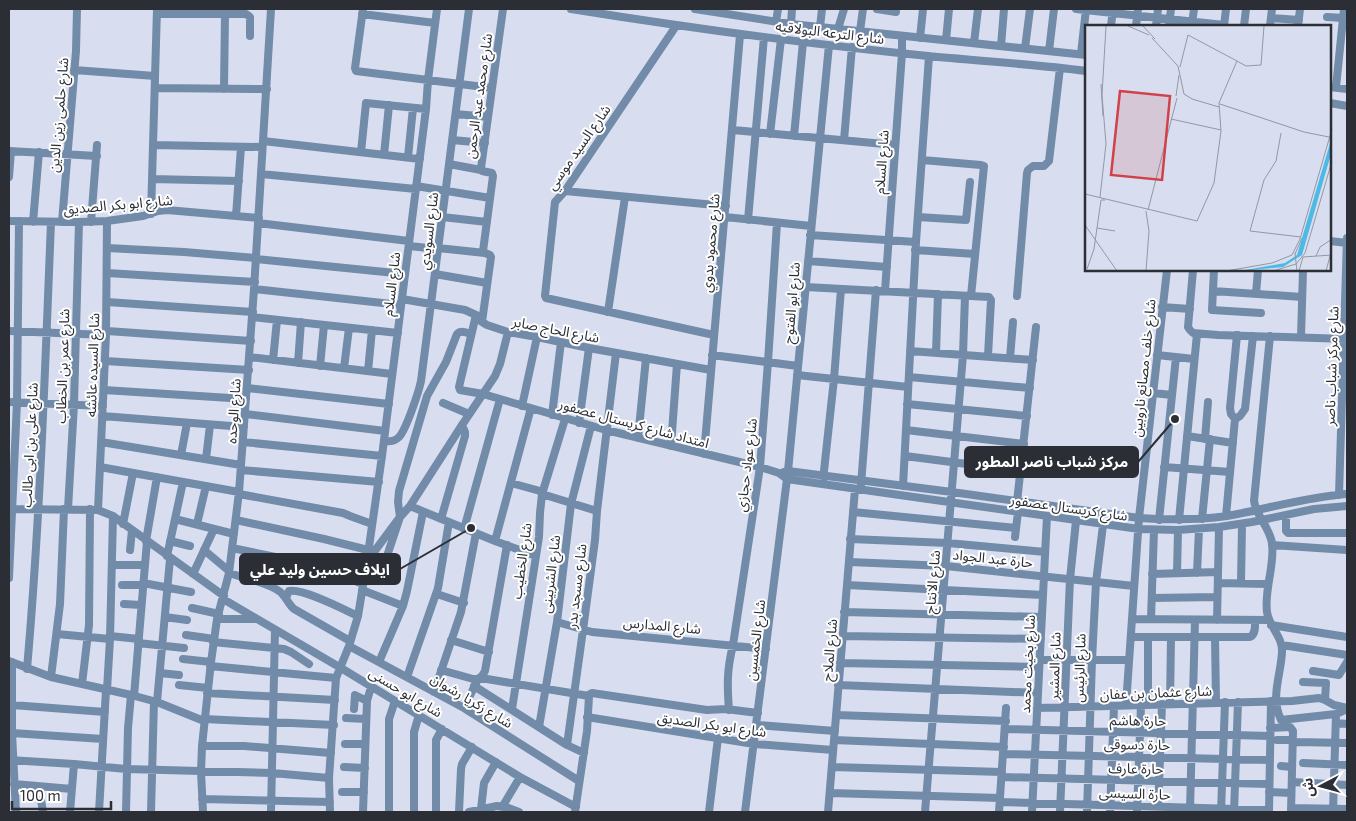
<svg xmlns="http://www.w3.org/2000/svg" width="1356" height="821" font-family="'Exo 2','Noto Sans Arabic',sans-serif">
  <rect width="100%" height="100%" fill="#d8deef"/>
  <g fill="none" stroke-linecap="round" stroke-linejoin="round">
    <path stroke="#718ba8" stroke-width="8" d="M363,9l-8,59 1,3 136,17
      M571,9c119,19 237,35 357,47 52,5 105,8 158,15
      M695,9l96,15 295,31
      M877,9l19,3
      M1076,9l148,16
      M157,14h89l4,3v19
      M362,14l73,9
      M1327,17l16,1
      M1271,18l28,2
      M776,22l2,-13
      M791,24l1,-15
      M1192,24l2,-15
      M676,26l-111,165 -10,11 -10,94 1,2 168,37
      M1111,26l2,-17
      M1136,26l2,-17
      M1156,26l2,-17
      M1169,26l2,-17
      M1224,26l2,-17
      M1244,26l2,-17
      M1270,26l2,-17
      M1298,26l2,-17
      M820,27l2,-18
      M838,29l6,-20
      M860,31l3,-22
      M920,38l3,-29
      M946,40l3,-31
      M974,43l4,-34
      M1001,46l3,-37
      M1025,48l5,-39
      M1049,51l5,-42
      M1081,54l5,-45
      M74,70l81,6
      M1330,87l17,2
      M1336,87l8,-78
      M155,88l112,1
      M224,89l1,-75
      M1330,103l17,3
      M456,114l32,3
      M733,130l162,15
      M770,134l11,-95
      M794,136l9,-94
      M452,140l33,3
      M844,140l8,-93
      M263,141l157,18
      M153,145l109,2
      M9,151l88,5
      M361,152l5,-49 60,6
      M384,155l5,-50
      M408,157l5,-49
      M922,160l59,5 3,1 -13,130
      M449,164l32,6
      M261,174l155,15
      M9,177l2,-26
      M152,179l87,2
      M416,186l74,12
      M565,191l161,15
      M151,214l6,-205
      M236,216l5,-69
      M442,217l45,5
      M725,217l86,9
      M918,217l48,3 4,-38
      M748,220l16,-183
      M9,221l70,1 28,-1 36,-5 15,-5 9,-1 92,8
      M33,222l6,-70
      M62,222l14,-171 1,-42
      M91,222l6,-77
      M258,223l151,18
      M810,235l106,7
      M1330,241l17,2
      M409,246l29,3
      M107,248l77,4 72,6
      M438,248l47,5
      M915,250l60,4
      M256,259l149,15
      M808,261l79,6
      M1193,270l-5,57 2,3 3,3 25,2 129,4
      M1214,270l-2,40 49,3
      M107,273l148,9
      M435,274l52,9
      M806,287l183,10 2,3 -3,56
      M254,289l147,16
      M885,291l17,-238v-17
      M1213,291l89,6
      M1256,294l2,-24
      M1017,296l10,-123 1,-3 5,-4h11l5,-5 11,-93
      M402,299l63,11 11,5 6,7 5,3 21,7 29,5 52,11 122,22
      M107,302l146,10
      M1162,307l28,2
      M608,312l17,-115
      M476,315l-17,72 1,3 23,4 123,36 154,37 19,6 8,6 352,50 39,1 41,-3 33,-5 62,-13 33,-3
      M252,317l146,16
      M482,322l9,-65 -1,-2 -5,-2 -2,-2 10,-75 -1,-3 -10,-2 -1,-3 22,-159
      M9,331l97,4
      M107,331l144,10
      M1270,336l-16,165c2,15 15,25 18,42 3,23 -8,46 -5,69 2,15 16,25 15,40 -1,23 -12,45 -1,68l55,-6 11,-5
      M1301,337l2,-67
      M910,351l123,9
      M936,353l2,-59
      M712,355l86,11
      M1157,355l37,4
      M250,357l142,17
      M1010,358l3,-36
      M273,360l4,-40
      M105,361l144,9
      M298,363l3,-41
      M320,366l4,-41
      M344,368l5,-40
      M368,371l4,-41
      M797,375l111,12
      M909,377l121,11
      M247,388l142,16
      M104,390l142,9
      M1153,393l19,2
      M9,402l94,4
      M443,403l26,11
      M907,404l120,12
      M522,406l15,-69
      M245,414l140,17
      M552,415l9,-73
      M102,416l142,11
      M1235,419l5,-3 5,-7 8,-73
      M579,423l10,-75
      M906,430l118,14
      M1187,436l46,7
      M638,438l8,-80
      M1205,439l3,-37
      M384,441c6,1 11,0 15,-4 7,-7 20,-46 22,-56l48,-372
      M101,442l140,23
      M243,442l139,14
      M671,446l6,-82
      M704,454l36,-419
      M181,455l6,-32
      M905,456l116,15
      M206,459l4,-34
      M100,467l139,25
      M1164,467l66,5
      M241,470l138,12
      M784,472l4,-1 164,21 187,26c30,2 59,2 88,-2 40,-7 79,-19 120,-22
      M823,480l11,-101 7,-90
      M511,483l29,8 2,3 55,17
      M861,485l15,-195
      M903,486l13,-244 13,-186
      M239,494l104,19 7,3 22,8
      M1339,495l8,-257
      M1017,502l19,-175
      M410,506l85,35 41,15
      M9,509l89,1 15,6 111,80
      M68,509l6,-105 5,-182
      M98,510l8,-175 1,-114
      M853,512l163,16
      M1286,515v16l2,2h59
      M1226,516l9,-97 -4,-5 -1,-6 7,-73
      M175,519l59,15
      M441,519l24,-83v-4l-3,-7
      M1202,519l8,-80
      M236,520l88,19 44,11
      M1159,520l17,-163
      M1179,520l18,-186
      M123,524l10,-51
      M197,524l9,-38
      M464,529l36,-130
      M1015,537l3,-25
      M850,539l98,4 97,9
      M146,541l11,-64
      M170,541l20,5
      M495,541l36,-133
      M1272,545l75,5
      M232,548l68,14 15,4 48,18
      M130,550l2,-20
      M204,550l25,21
      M167,556l16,-74
      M368,560l32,-43 10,-11 52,-81 33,-49 5,-12 8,-32
      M849,562l97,4 188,20
      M112,565h33
      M229,573c15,5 37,9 50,18 7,5 9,13 15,18l56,32
      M1177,573l1,-43
      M1197,573l2,-44
      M193,574l21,-45
      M1152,574l66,-2
      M380,577l20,-60 -2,-15 1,-11 28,-95 19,-34 11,-28c4,-4 9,-2 13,0
      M9,578l8,-176 2,-181
      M143,583l48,9
      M1218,583l50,1
      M1241,583l1,-59
      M122,585h21
      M847,585l196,10
      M362,590l41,16
      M437,594l27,9
      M286,598l3,-7c14,-3 54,18 69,25
      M1152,598l65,-1
      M223,599l118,69 179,109 56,30
      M124,604l17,1
      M192,608l27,6
      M844,612l198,5
      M165,617l22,3
      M217,619h38
      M1132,619l137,1
      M1151,619l3,-89
      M1217,620l2,-93
      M557,622l35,10 174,17
      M1271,625l76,12
      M57,634l53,5
      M186,635l28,4
      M110,636l29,3
      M843,636l198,3
      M1131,637h119c6,-3 5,-11 5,-17
      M1148,637v67
      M1215,637l1,65
      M451,640l38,12
      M213,642l71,7 7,3 18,12
      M138,643l46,5
      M1282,645l65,10
      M349,646l115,62 115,73
      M183,659l28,3
      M1040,660h89
      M9,661l42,16 80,18 26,7 47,19
      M12,662v71l4,79
      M379,662l24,-56 4,-15 16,-79
      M840,663l199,4
      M210,666l126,12
      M27,669c13,-149 18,-298 24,-447
      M441,670l32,9h14l102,17
      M1313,671l26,4 8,-13
      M160,673l19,2
      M51,677l9,-73 4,-95
      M407,677l31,-89 11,-66
      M1303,682l23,1 -1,17
      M82,684l7,-59 1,-116
      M179,685l29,3
      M838,685l200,8
      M474,686l93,59 17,8
      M107,690l3,-51 3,-123
      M434,692l27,-80 15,-79
      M207,693l128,7
      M134,696l13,-155
      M589,696l1,-2 2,-1 115,17 19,-1 32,4
      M157,702l13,-143
      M1170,704l1,-67
      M12,705l93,7
      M1126,705l13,-187 28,-248
      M464,708l14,-29 4,-3 3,-5 22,-126
      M1037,708l255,-7 27,-3 6,2 9,5 13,3
      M354,709l1,-14 12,6
      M512,709l27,-172 1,-24 2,-19 23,-75
      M729,710c-2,-26 -2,-41 4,-65l27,-178 8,-105 9,-139
      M836,715l170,6
      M587,717l167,27 79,6
      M346,718l20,1
      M204,719l130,6
      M1336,723l11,1
      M757,725l78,6
      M539,727l18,-105 14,-118 20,-78
      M1270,728l20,-1 3,4 -2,81
      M1005,729l265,7
      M12,733l91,6
      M834,740l170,7
      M1277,740h14l4,2 52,1
      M345,744h20
      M567,745l16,-115 12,-90 2,-29 19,-158
      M202,746h42l87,7
      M1003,754l267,6
      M9,760l65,4 52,5 146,4 57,5
      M1303,763l44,2
      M1281,766l11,1
      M344,767l21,1
      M832,767l170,5
      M1002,777l267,7
      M1292,782l55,3
      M14,784l58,5
      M342,792h22
      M1269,792l22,1
      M830,793l170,5
      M202,799l128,3
      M41,800l2,12
      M1000,802l269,8
      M1291,808l56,1
      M481,809l3,-26 12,-21
      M1190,810l5,-190
      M70,812l4,-48
      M99,812l7,-122
      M126,812l2,-84 3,-33
      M151,812l3,-111
      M203,812l-2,-40 1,-26 9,-84 6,-43 12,-46 10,-81 15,-203 17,-280
      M271,812l4,-182
      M330,812l-1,-34 7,-100 13,-32 9,-30 9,-55 15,-105 44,-347 2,-29 9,-71
      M363,812l4,-111 4,-14
      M389,812v-93l6,-18
      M414,812v-80l5,-17
      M436,812v-72l6,-11
      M459,812l2,-43 1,-5 10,-17
      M469,812l28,-6 9,1 13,5
      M503,812l1,-8 16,-27
      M575,812l12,-81 2,-35
      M709,812l9,-74
      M745,812l43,-341 41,-426
      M828,812l27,-323
      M925,812l38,-457 2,-59
      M999,812l7,-104
      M1032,812l15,-296
      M1060,812l10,-233 6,-58
      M1087,812l5,-152 4,-78 7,-57
      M1110,812l4,-106
      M1137,812l4,-107
      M1158,812l4,-108
      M1221,812l4,-110
      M1234,812l4,-110
      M1269,812l2,-111
      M1333,812l3,-98"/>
  </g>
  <g text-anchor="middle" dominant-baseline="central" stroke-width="4" stroke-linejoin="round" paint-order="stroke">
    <g font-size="14" fill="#2c2e35" stroke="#fff">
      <text transform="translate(830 32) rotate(7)">شارع الترعه البولاقيه</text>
      <text transform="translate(478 96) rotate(-82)">شارع محمد عبد الرحمن</text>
      <text transform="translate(58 115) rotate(-85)">شارع حلمى زين الدين</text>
      <text transform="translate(578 147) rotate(-55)">شارع السيد موسي</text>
      <text transform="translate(881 162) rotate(-86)">شارع السلام</text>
      <text transform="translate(118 204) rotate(-5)">شارع ابو بكر الصديق</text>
      <text transform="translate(428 231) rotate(-83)">شارع السويدي</text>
      <text transform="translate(710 243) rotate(-85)">شارع محمود بدوي</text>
      <text transform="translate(391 284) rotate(-83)">شارع السلام</text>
      <text transform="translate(791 303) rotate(-85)">شارع ابو الفتوح</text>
      <text transform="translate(556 329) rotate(11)">شارع الحاج صابر</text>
      <text transform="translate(92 365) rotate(-88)">شارع السيده عائشه</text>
      <text transform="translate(62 366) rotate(-88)">شارع عمر بن الخطاب</text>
      <text transform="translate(1331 366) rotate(-88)">شارع مركز شباب ناصر</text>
      <text transform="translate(1143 368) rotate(-84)">شارع خلف مصانع ناروبين</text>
      <text transform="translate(233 411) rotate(-86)">شارع الوحده</text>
      <text transform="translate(634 423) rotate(15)">امتداد شارع كريستال عصفور</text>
      <text transform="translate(29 445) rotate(-87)">شارع على بن ابى طالب</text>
      <text transform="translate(746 465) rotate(-83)">شارع عواد حجازي</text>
      <text transform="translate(1069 507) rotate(8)">شارع كريستال عصفور</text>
      <text transform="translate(993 558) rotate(6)">حارة عبد الجواد</text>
      <text transform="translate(521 561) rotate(-82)">شارع الخطيب</text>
      <text transform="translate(550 574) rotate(-83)">شارع الشربينى</text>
      <text transform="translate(932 582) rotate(-85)">شارع الانتاج</text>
      <text transform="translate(576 586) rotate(-83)">شارع مسجد بدر</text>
      <text transform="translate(662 625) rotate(5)">شارع المدارس</text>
      <text transform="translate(755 640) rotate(-83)">شارع الخمسين</text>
      <text transform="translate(829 650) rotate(-85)">شارع الملاح</text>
      <text transform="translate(1027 664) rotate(-87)">شارع بخيت محمد</text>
      <text transform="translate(1054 666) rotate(-88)">شارع المشير</text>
      <text transform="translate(1079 668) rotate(-88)">شارع الرئيس</text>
      <text transform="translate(406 692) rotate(31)">شارع ابو حسنى</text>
      <text transform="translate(1156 692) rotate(-2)">شارع عثمان بن عفان</text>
      <text transform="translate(472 700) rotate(31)">شارع زكريا رشوان</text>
      <text transform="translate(1138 720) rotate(1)">حارة هاشم</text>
      <text transform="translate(712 724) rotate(8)">شارع ابو بكر الصديق</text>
      <text transform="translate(1137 744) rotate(1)">حارة دسوقى</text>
      <text transform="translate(1136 768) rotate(1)">حارة عارف</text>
      <text transform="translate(1135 793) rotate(2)">حارة السيسى</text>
    </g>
  </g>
  <g transform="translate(1085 25)">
    <rect width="246" height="246" fill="#d8deef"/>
    <path d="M246,115v14l-29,101 -19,12 -43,4 45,-8 12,-8z" fill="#4db9e6"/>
    <path fill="none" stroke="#9398a5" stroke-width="1" d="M43,1l21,9M58,1l12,13M67,13l26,28 6,28 8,5 27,8M95,42l8,-32 49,26M16,59l2,32M91,71l3,-21M135,79l84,28 25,5M86,94l50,11M196,108l-5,28 -12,19 -14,51 51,6M0,169l112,27 17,-38 7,-52 -2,-28 18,-42 9,5 15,-1 3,-39M15,172l6,-53 -4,-49 4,-69M63,185l29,-112M0,200l32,46M12,203l18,3M210,228l2,18M210,229l7,-16M231,231l4,-9 12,-8M2,244l7,-20 7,-49h4M61,246l3,-40 -3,-20M141,246l46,-8 20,-8 8,-16 32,-110M188,246l23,-7 9,-11 27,-92M214,246l4,-14 29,-2M241,246l4,-15"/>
    <path fill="#d14149" fill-opacity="0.15" stroke="#d14149" stroke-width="2.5" d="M35,66l50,5 -8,84 -51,-5z"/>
    <rect width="246" height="246" fill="none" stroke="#2c2e35" stroke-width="2.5"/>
  </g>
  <path fill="none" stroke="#2c2e35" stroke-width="2" d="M1175 419L1138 462M471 528L400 569"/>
  <g fill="#2c2e35" stroke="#fff" stroke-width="2">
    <circle cx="1175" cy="419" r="5"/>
    <circle cx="471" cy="528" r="5"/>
  </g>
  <g fill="#2c2e35" stroke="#2c2e35" stroke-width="2">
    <rect x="965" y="447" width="173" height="30" rx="5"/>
    <rect x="240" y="554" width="160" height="30" rx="5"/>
  </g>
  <g font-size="15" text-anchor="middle" font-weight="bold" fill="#fff">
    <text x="1052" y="467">مركز شباب ناصر المطور</text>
    <text x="320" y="575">ايلاف حسين وليد علي</text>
  </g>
  <rect width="1356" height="821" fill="none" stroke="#2c2e35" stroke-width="20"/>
  <g transform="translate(1321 786) rotate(264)" stroke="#ffffff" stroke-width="4" paint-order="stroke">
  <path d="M0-4L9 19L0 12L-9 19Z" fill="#2c2e35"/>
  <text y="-8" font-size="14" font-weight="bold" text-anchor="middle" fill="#2c2e35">ش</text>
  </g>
  <path d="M12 801v8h99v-8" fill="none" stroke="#2c2e35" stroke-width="2.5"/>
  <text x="20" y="801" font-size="15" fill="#2c2e35" stroke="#ffffff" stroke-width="4" paint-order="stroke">100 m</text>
</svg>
